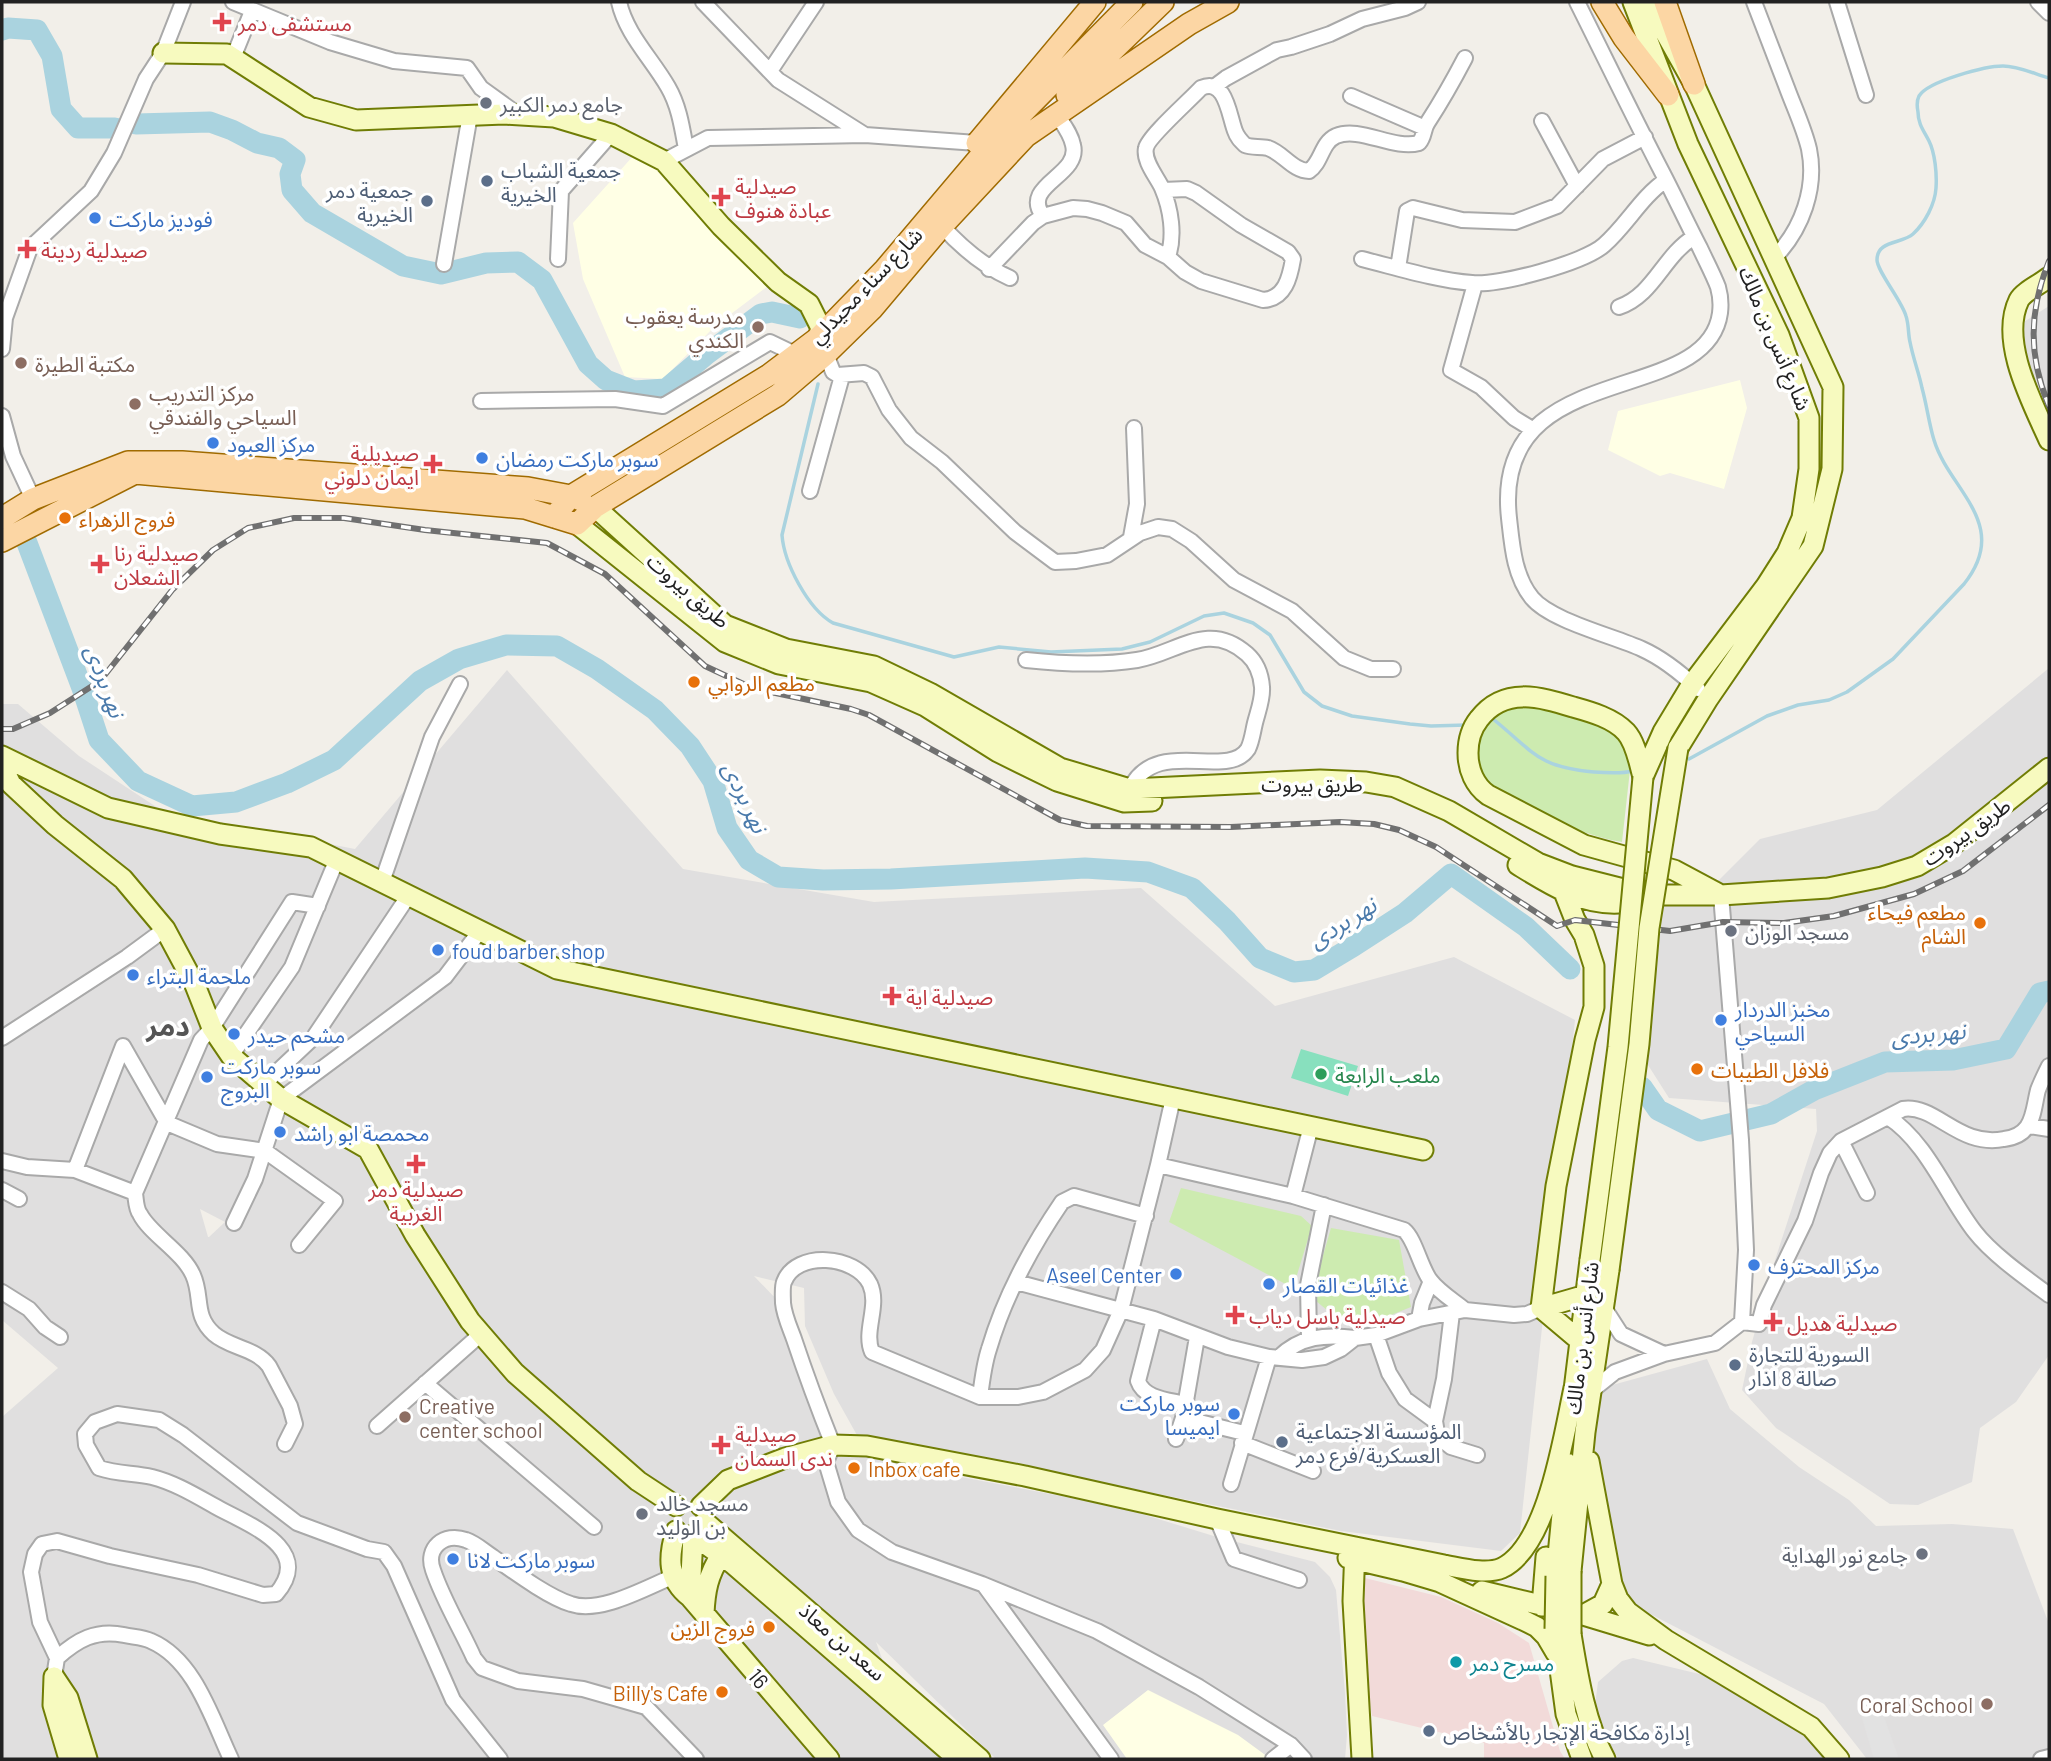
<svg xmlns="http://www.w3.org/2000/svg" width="2051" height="1761" font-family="Barlow,'Noto Sans Arabic',sans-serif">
  <rect width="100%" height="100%" fill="#f2efe9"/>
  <path fill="#e0dfdf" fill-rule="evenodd" d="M2049,306v134l-38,-110z
    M2049,668v687l-33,47 -36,26 -8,54 -54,23 -28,-1 -114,-76 -34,-38 10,-48 24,-85 41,-126 -1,-22 -147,-11 -35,-55 14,-113 28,-49 43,-1 41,-41 117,-29z
    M507,670l176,199 191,33 267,-14 134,118 179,-49 121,63 -55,513 -19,18 -160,-20 -330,-67 -153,-27 -24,-43 -29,-68 -1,-38 -50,-12 25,26 42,123 32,25 92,24 174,33 98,30 98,25 15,15 6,13 9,103 2,42 -2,24h-349l-120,-117 31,86 34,31h-939v-342l56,-49 -56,-48v-616h16l61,52 85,56 191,37zM200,1209l25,13 -16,15h-1z
    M1707,1359l23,50 69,58 50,33 27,26 76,-2 61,5 36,95v135h-182l-43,-55 -189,-98 -18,-31 -22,-112 -2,-65 12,-11z
    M1633,1658l83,20 67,42 26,20 18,19h-208l-18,-27 -6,-27 3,-23 24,-21z"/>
  <path fill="#f2dad9" d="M1365,1578l76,19 57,26 31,20 31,108 5,8h-81v-16l-112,-27 -12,-79z"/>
  <path fill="#ffffe5" d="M643,145l125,141 -53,40 -52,53 -38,-2 -42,-98 -10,-56z
    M1740,380l7,28 -23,81 -54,-16 -10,3 -52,-26 10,-39z
    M1148,1690l90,45 30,22 -4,2h-137l-24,-34z"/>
  <path fill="#cdebb0" d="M1524,702l74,19 25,21 8,19 -9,81c-29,-3 -119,-38 -137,-60 -16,-20 -11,-58 13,-71 8,-4 18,-6 26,-9z
    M1181,1188l120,28 11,10 -19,62 -124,-66z
    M1331,1228l68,12 12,67 -42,17 -26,-1 -32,-26z"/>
  <path fill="#88e0be" d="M1301,1049l57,17 -10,30 -57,-18z"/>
  <path fill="#e2e2e2" d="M1879,1703l20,56h-25l-14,-48z"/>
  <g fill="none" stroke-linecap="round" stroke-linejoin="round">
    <path stroke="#aad3df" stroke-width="3.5" d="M818,384l-36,151c2,28 26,74 51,88l121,34 45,-10 52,5 71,-3 28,-7 54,-26 20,-3 29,10 17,12 34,57 18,14 30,10 58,8 21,2 36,-1
      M1488,720l5,-1c41,33 44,48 101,53 13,1 27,2 39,-1
      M1689,759l78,-43 31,-11 31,-5 18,-8 46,-33 71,-75c48,-60 -15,-94 -30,-144 -5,-16 -7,-34 -12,-52 -3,-15 -9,-30 -12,-46 -2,-8 -1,-17 -4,-26 -4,-15 -29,-45 -29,-56 0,-20 25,-16 36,-26 12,-11 22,-30 23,-46 1,-14 -1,-35 -7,-47 -5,-10 -11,-17 -11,-29 -1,-5 -1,-12 1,-16 9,-15 67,-30 84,-30 15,0 32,8 46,12"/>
    <path stroke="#aad3df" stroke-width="21" d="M2,30l6,-2 29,2 15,26 9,53 17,19h37
      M136,124l74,-2 22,8 25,13 22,5 16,12 -5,14 2,16 20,23 91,53 38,8 45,-11 32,-1 24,18 46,84 18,16 28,11 32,-2 41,-35 54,-40 11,-2 28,6
      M24,535l58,153 17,52 39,41 54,25 44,-4 51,-19 47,-23 86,-79 39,-22 47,-14 51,1 40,23 58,41 35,36 23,35 14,47 22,32 29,17 45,3 68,-1 194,-11 63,4 44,16 35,33 33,37 34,14 20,-2 40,-24 51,-33 46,-39 75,53 44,42
      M1642,1087l16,23 42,21 71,-17 43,-24 71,-28 68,-2 53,-11 34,-56 9,-2"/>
    <g stroke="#a9a9a9" stroke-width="18">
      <path id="street" d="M233,2l97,40 64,19 73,7 14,20 36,26
        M619,2c7,32 33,57 49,85 11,19 14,40 18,62
        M703,2l75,78 87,55
        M1577,2c28,56 56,114 85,170 13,25 25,51 38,76 6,13 13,26 18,39 2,7 3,18 2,26 -13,96 -229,42 -211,205 3,27 5,58 23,80 19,23 82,38 110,51 20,9 40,25 56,40
        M1754,2c11,28 22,57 33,86 7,19 17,40 22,61 8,39 -7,80 -34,108
        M1837,2l29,93
        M2038,2l11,11
        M233,58l19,-47
        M770,71l46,-69
        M1214,87l12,-9 51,-28 14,-3 39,-13 32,-15 43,-11 13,-6
        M1351,96l74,32
        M1542,121l35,65
        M664,161l44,-23 157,-3 112,8 5,7
        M1043,216c-23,-31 38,-40 30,-71 -2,-11 -10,-21 -16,-30
        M942,226c20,22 41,40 68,52
        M1168,257c7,-22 3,-48 -6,-69 -5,-11 -19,-27 -16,-40 2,-11 44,-48 55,-60 25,-11 28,28 34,43 2,6 5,9 10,14 7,3 15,1 23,3 15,5 25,23 41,23 13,-9 12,-28 27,-35 24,-10 57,14 83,7 6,-7 4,-14 9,-21 13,-20 25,-41 37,-64
        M558,259l3,-68 50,-57
        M1362,259c36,9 73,21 110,24 26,3 112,-20 132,-38 23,-20 37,-48 62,-65
        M444,264l26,-149
        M1398,268l9,-57 6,-3 49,12 53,2 42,-16 46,-47 42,-22
        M989,269l44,-46 10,-7 30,-8 14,1 15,4 24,10 19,22 23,12 17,15 16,9 62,19c22,-1 27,-23 30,-41l-5,-7 -47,-27 -45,-32 -9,-4 -24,1
        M1475,284l-24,86 30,17 33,31 18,11
        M1619,307c35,-12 44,-51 75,-70
        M2,349l3,-31 25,-70 61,-57 23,-38 32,-74 17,-26 20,-51
        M826,354l7,18 5,3 26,-2 8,4 17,33 22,28 31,24 73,70 40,30 21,-1 31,-6 33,-22 18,-6 14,2 19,12 43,39 58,31 52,47 27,11h22
        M481,401l134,-2 48,7 107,-64 27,13
        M2,416l11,40 20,43
        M810,491l32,-115
        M1131,537l6,-33 -3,-76
        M1026,660c37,4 74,6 111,0 39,-6 71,-41 110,-6 9,8 14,20 15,33 1,12 -4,24 -7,36 -2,8 -3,18 -7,26 -21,32 -92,-14 -118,40
        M382,882l50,-145 28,-53
        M1721,895l20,245 5,110 -4,72
        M2,1038l125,-81 38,-28
        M231,1056l61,-89 45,-108
        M263,1085l51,-48 95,-142
        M1888,1117c39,25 59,79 87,115 17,22 51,46 74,63
        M2029,1126l20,3
        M1841,1141l26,52
        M2,1161l25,6 48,3 60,23c1,7 1,16 5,21 10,20 43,38 53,61 10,22 0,40 21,59 16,14 42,14 55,32l21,40 5,18 -10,20
        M1158,1165l15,-67
        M75,1170l48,-124 44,77 50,21 48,7 70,50 -36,44
        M2,1190l17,9
        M135,1193l66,-153 11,-12 80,-126 26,4
        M1293,1196l18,-70
        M234,1223l21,-44 26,-80 164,-122 35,-46
        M1016,1282l138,37 74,28 41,10 33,3 22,-3 17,-8 14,-11 21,-3 43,-16 46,-9 49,5 13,-1 14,-6
        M2,1292l27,17 16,18 15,10
        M1603,1306l18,28 43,20
        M1452,1313l-8,66 -9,42 2,12 4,6 10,8 26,8
        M1154,1319l-16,62c6,18 31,19 47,23
        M1419,1319l3,-16 9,-22
        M1376,1335l13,38 16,26 30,22
        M1309,1338l-1,-53 16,-80
        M1278,1358c22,-22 48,-24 77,-20
        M425,1383l169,144
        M1590,1392l25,-20 49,-18 51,-11 27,-21 17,2 5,-19 41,-84 16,-48 9,-20 11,-12 62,-32c33,-5 56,39 101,30 9,-1 18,-5 23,-12 7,-9 8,-26 11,-37 3,-8 7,-16 11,-24
        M980,1397c2,-16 4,-33 9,-48 15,-51 43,-103 73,-147l12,-6 72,20
        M1183,1418l61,15
        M377,1426l104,-92
        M1176,1439l7,-21 14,-81
        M1242,1443l71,28
        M1231,1484l38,-127
        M1217,1519l17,40 65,21
        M672,1577c-27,11 -72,37 -101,27 -23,-7 -58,-33 -78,-47 -9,-6 -18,-14 -27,-17 -22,-8 -41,8 -33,30 10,30 28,59 41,88l8,10 36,13 65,8 63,18 50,52
        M984,1585l127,174
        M57,1658c20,-18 39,-29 67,-23 9,2 19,2 27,6 44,19 61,78 80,118
        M54,1677l3,-19 -17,-36 -9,-50 4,-18 7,-10 15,-3 53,15 88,19 65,20 13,-1c38,-44 -24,-68 -56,-85 -22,-12 -44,-26 -68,-32 -18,-4 -35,-3 -53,-9l-13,-23 -1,-11 10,-12 22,-8 42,6 24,15 114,88 70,26 17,3 10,14 59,134 47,59
        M1273,1759l18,-14
        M1304,1759l-13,-14 -92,-58 -102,-56 -115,-47 -90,-32 -34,-22 -20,-28 -12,-40 7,-17c-14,-35 -27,-70 -39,-106 -4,-11 -10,-24 -11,-36 0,-5 -1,-16 1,-21 12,-32 72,-27 86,2 10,22 -7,47 2,68l108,45h38l25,-5 42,-22 18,-20 18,-40 37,-145 135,31 111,34c11,9 16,36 26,50 9,12 24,21 35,30
        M2041,1759l8,-2"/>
    </g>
    <g stroke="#707d05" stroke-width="23">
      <path id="secondary" d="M1633,2l55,142 91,191 30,83v51l-7,49 -15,35 -21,33 -74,98 -29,48 -20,45
        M1648,2l46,82 139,303 -1,82 -19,77 -105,153 -30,49
        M163,53l64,1 82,53 47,13 148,-6 50,3 57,17 53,27 57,65 57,56 31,22 12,24 -3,10 3,6
        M2049,277c-8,7 -25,14 -30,23 -20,41 13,102 30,140
        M595,507l130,118 61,24 88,17 56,27 130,75 70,21 190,-9 46,2 29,5 54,24 89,52 34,13 75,19h74l107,-7 54,-11 35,-11 37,-22 95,-76
        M577,524l148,118 54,22 92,18 54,24 73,46 59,29 67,21 28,-1
        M2,756l106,52 112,26 91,13 246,122 866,181
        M2,766l9,18 44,41 68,54 42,50 30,56 17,43 19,28 50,43 87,50 47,86 55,86 45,52 123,108 38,25
        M1643,777c-4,-14 -7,-34 -17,-45 -13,-14 -35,-20 -53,-25 -33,-10 -69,-21 -94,12 -8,10 -11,21 -11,34 0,17 7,33 20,42l96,50 90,25 43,23
        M1518,865c31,19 63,40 101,38 9,-1 19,-5 27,-8
        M1564,892l11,28 9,15 10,31v41l-9,33 -29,146 -15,122 38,32
        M1541,1308l45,-13
        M1573,1398l17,-138
        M701,1506l27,-26 57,-22 48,-13 34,1 158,30 192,43 227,46c17,3 42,10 58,3 46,-22 62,-134 72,-180
        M705,1522l275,237
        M676,1531c-8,26 -9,48 14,66l139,162
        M693,1535l40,29 225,195
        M1355,1547l-2,54 9,158
        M1348,1558l55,13 37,11 83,38 14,7 9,9 10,17
        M1571,1571l14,-139 24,-162
        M1556,1576l11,-113
        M1612,1584l6,15 10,13 38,28 145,87 28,32
        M1482,1591l101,24 66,20
        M690,1597l3,-62
        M1542,1606l4,-49
        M704,1614c1,-23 4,-39 17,-59
        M1583,1615l20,-11 9,-20 -23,-123
        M1571,1634c7,42 14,88 34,125
        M1556,1640l10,74 16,45
        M54,1677l14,21 19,61
        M54,1677l-1,28 16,54"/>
    </g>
    <g stroke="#a06b00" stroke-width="24">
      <path id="primary" d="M1602,2l22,36 44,57
        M1665,2l29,82
        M1067,95l96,-93
        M977,143l118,-141
        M554,517l17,-21 198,-121 49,-37 67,-69 99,-117 148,-150
        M2,518l31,-19 95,-37h54l346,26 43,8 10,4
        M2,541l133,-68 390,35 52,16 18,-17 183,-112 48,-41 46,-45 70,-83 84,-90 163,-112 39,-22"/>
    </g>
    <use href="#street" stroke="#fff" stroke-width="14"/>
    <use href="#secondary" stroke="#f7fabf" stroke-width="19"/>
    <use href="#primary" stroke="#fcd6a4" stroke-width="21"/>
    <g stroke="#707070" stroke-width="6">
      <path id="rail" d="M2049,261c-20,50 -21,95 0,145
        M2,729h11l37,-16 50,-32 73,-92 40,-39 35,-22 46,-10h50l81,12 122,13 58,31 100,92 47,22 99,21 18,6 191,105 27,6 144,1 109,-5 34,2 25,6 37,17 121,79 18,-6 95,11 53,-9 61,1 50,-7 80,-22 49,-23 86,-66"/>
    </g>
    <use href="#rail" stroke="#fff" stroke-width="3.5" stroke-dasharray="10" stroke-linecap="butt"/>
    <g stroke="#707d05" stroke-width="23" stroke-linecap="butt">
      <path id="secondary-bridge" d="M1590,1260l28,-213 25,-270
        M1609,1270l30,-226 10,-116 29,-180
        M1555,1629l1,-53
        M1571,1634v-63"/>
    </g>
    <use href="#secondary-bridge" stroke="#f7fabf" stroke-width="19"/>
  </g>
  <g fill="#e0444e" stroke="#fff" stroke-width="2.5">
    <path d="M218.5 11.5h7v7h7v7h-7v7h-7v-7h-7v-7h7z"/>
    <path d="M717.5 186.5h7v7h7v7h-7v7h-7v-7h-7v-7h7z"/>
    <path d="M23.5 238.5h7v7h7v7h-7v7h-7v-7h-7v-7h7z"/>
    <path d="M429.5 453.5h7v7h7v7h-7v7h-7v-7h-7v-7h7z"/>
    <path d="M96.5 553.5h7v7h7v7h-7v7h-7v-7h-7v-7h7z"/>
    <path d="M888.5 985.5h7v7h7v7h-7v7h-7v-7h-7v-7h7z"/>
    <path d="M412.5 1153.5h7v7h7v7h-7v7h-7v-7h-7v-7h7z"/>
    <path d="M1231.5 1304.5h7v7h7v7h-7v7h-7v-7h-7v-7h7z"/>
    <path d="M1769.5 1311.5h7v7h7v7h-7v7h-7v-7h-7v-7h7z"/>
    <path d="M717.5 1434.5h7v7h7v7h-7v7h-7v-7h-7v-7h7z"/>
  </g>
  <g fill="#6b7280" stroke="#fff" stroke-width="2.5">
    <circle cx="486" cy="103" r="7"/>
    <circle cx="1731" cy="931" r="7"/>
    <circle cx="642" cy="1514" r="7"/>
    <circle cx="1922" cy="1554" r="7"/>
  </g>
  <g fill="#5c6f8a" stroke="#fff" stroke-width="2.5">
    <circle cx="487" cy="181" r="7"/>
    <circle cx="427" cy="201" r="7"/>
    <circle cx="1735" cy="1365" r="7"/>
    <circle cx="1282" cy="1442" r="7"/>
    <circle cx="1429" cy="1731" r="7"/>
  </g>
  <g fill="#3f7fe0" stroke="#fff" stroke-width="2.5">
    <circle cx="95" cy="218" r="7"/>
    <circle cx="213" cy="443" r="7"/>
    <circle cx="482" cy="458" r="7"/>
    <circle cx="438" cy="950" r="7"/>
    <circle cx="133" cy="975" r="7"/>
    <circle cx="1721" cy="1020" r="7"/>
    <circle cx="234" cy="1034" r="7"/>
    <circle cx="207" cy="1077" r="7"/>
    <circle cx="280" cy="1132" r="7"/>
    <circle cx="1754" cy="1265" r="7"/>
    <circle cx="1176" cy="1274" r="7"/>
    <circle cx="1269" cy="1284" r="7"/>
    <circle cx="1234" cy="1414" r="7"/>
    <circle cx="453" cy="1559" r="7"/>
  </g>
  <g fill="#8d6e63" stroke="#fff" stroke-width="2.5">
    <circle cx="758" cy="327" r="7"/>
    <circle cx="21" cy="363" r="7"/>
    <circle cx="135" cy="404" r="7"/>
    <circle cx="405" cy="1417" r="7"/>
    <circle cx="1987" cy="1704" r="7"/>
  </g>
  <g fill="#e8710a" stroke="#fff" stroke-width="2.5">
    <circle cx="65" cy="518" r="7"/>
    <circle cx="694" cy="682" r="7"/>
    <circle cx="1980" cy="923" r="7"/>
    <circle cx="1697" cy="1069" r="7"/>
    <circle cx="854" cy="1468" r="7"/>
    <circle cx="769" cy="1627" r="7"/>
    <circle cx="722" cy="1692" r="7"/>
  </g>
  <circle fill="#2e9e5b" stroke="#fff" stroke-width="2.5" cx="1321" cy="1074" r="7"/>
  <circle fill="#0f9aa8" stroke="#fff" stroke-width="2.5" cx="1456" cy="1662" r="7"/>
  <g text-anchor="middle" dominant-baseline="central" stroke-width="7" stroke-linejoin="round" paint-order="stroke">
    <g font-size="21" fill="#be3a42" stroke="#fff" text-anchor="start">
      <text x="238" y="22">مستشفى دمر</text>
      <text x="735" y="185">صيدلية<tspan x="735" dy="24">عبادة هنوف</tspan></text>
      <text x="41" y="249">صيدلية ردينة</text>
      <text x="419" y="452" text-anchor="end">صيديلية<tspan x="419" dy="24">ايمان دلوني</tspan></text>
      <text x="114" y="552">صيدلية رنا<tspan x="114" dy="24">الشعلان</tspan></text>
      <text x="906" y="996">صيدلية اية</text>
      <text x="416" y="1188" text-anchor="middle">صيدلية دمر<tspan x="416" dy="24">الغربية</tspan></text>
      <text x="1249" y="1315">صيدلية باسل دياب</text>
      <text x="1787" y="1322">صيدلية هديل</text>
      <text x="735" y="1433">صيدلية<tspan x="735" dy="24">ندى السمان</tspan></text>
    </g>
    <g font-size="21" fill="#5b616d" stroke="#fff" text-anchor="start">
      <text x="500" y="103">جامع دمر الكبير</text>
      <text x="1745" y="931">مسجد الوزان</text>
      <text x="656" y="1502">مسجد خالد<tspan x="656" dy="24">بن الوليد</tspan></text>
      <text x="1908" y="1554" text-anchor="end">جامع نور الهداية</text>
    </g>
    <g font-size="21" fill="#4e5e75" stroke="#fff" text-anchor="start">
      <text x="501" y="169">جمعية الشباب<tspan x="501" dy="24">الخيرية</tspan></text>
      <text x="413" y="189" text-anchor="end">جمعية دمر<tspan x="413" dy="24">الخيرية</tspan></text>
      <text x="1749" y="1353">السورية للتجارة<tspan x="1749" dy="24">صالة 8 اذار</tspan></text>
      <text x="1296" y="1430">المؤسسة الاجتماعية<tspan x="1296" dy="24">العسكرية/فرع دمر</tspan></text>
      <text x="1443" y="1731">إدارة مكافحة الإتجار بالأشخاص</text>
    </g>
    <g font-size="21" fill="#366cbe" stroke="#fff" text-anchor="start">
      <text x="109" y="218">فوديز ماركت</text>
      <text x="227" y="443">مركز العبود</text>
      <text x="496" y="458">سوبر ماركت رمضان</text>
      <text x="452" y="950">foud barber shop</text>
      <text x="147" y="975">ملحمة البتراء</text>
      <text x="1735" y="1008">مخبز الدردار<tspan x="1735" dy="24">السياحي</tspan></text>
      <text x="248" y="1034">مشحم حيدر</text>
      <text x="221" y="1065">سوبر ماركت<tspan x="221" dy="24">البروج</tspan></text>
      <text x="294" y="1132">محمصة ابو راشد</text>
      <text x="1768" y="1265">مركز المحترف</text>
      <text x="1162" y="1274" text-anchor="end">Aseel Center</text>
      <text x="1283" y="1284">غذائيات القصار</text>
      <text x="1220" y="1402" text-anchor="end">سوبر ماركت<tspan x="1220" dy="24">ايميسا</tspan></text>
      <text x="467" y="1559">سوبر ماركت لانا</text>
    </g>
    <g font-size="21" fill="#222" stroke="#fff">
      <text transform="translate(865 285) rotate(-46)">شارع سناء محيدلي</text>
      <text transform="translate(1776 338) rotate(67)">شارع أنس بن مالك</text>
      <text transform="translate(689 590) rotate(41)">طريق بيروت</text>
      <text x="1312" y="783">طريق بيروت</text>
      <text transform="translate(1966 831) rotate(-35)">طريق بيروت</text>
      <text transform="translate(1581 1338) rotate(-83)">شارع أنس بن مالك</text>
      <text transform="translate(843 1641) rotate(41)">سعد بن معاذ</text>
      <text transform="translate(759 1678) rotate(50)">16</text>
    </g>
    <g font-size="21" fill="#785e54" stroke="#fff" text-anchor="start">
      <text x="744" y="315" text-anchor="end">مدرسة يعقوب<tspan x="744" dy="24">الكندي</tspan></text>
      <text x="35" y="363">مكتبة الطيرة</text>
      <text x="149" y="392">مركز التدريب<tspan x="149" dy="24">السياحي والفندقي</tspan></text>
      <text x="419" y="1405">Creative<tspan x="419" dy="24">center school</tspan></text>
      <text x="1973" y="1704" text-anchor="end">Coral School</text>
    </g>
    <g font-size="21" fill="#c56008" stroke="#fff" text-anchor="start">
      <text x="79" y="518">فروج الزهراء</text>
      <text x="708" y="682">مطعم الروابي</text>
      <text x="1966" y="911" text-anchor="end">مطعم فيحاء<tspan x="1966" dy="24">الشام</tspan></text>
      <text x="1711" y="1069">فلافل الطيبات</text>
      <text x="868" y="1468">Inbox cafe</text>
      <text x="755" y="1627" text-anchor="end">فروج الزين</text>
      <text x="708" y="1692" text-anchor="end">Billy's Cafe</text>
    </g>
    <g font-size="21" fill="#27864d" stroke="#fff" text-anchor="start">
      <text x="1335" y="1074">ملعب الرابعة</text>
    </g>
    <g font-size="21" fill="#0d838f" stroke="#fff" text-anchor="start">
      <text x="1470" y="1662">مسرح دمر</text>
    </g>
    <g font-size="23" font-style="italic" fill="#4a7aab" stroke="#fff">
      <text transform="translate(106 681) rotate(70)">نهر بردى</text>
      <text transform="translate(746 797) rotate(65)">نهر بردى</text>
      <text transform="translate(1342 922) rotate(-32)">نهر بردى</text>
      <text transform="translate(1928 1033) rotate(-5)">نهر بردى</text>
    </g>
    <g font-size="28" font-weight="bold" fill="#555" stroke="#fff">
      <text x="168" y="1025">دمر</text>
    </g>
  </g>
  <rect width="2051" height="1761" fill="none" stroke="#222222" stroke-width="7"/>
</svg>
